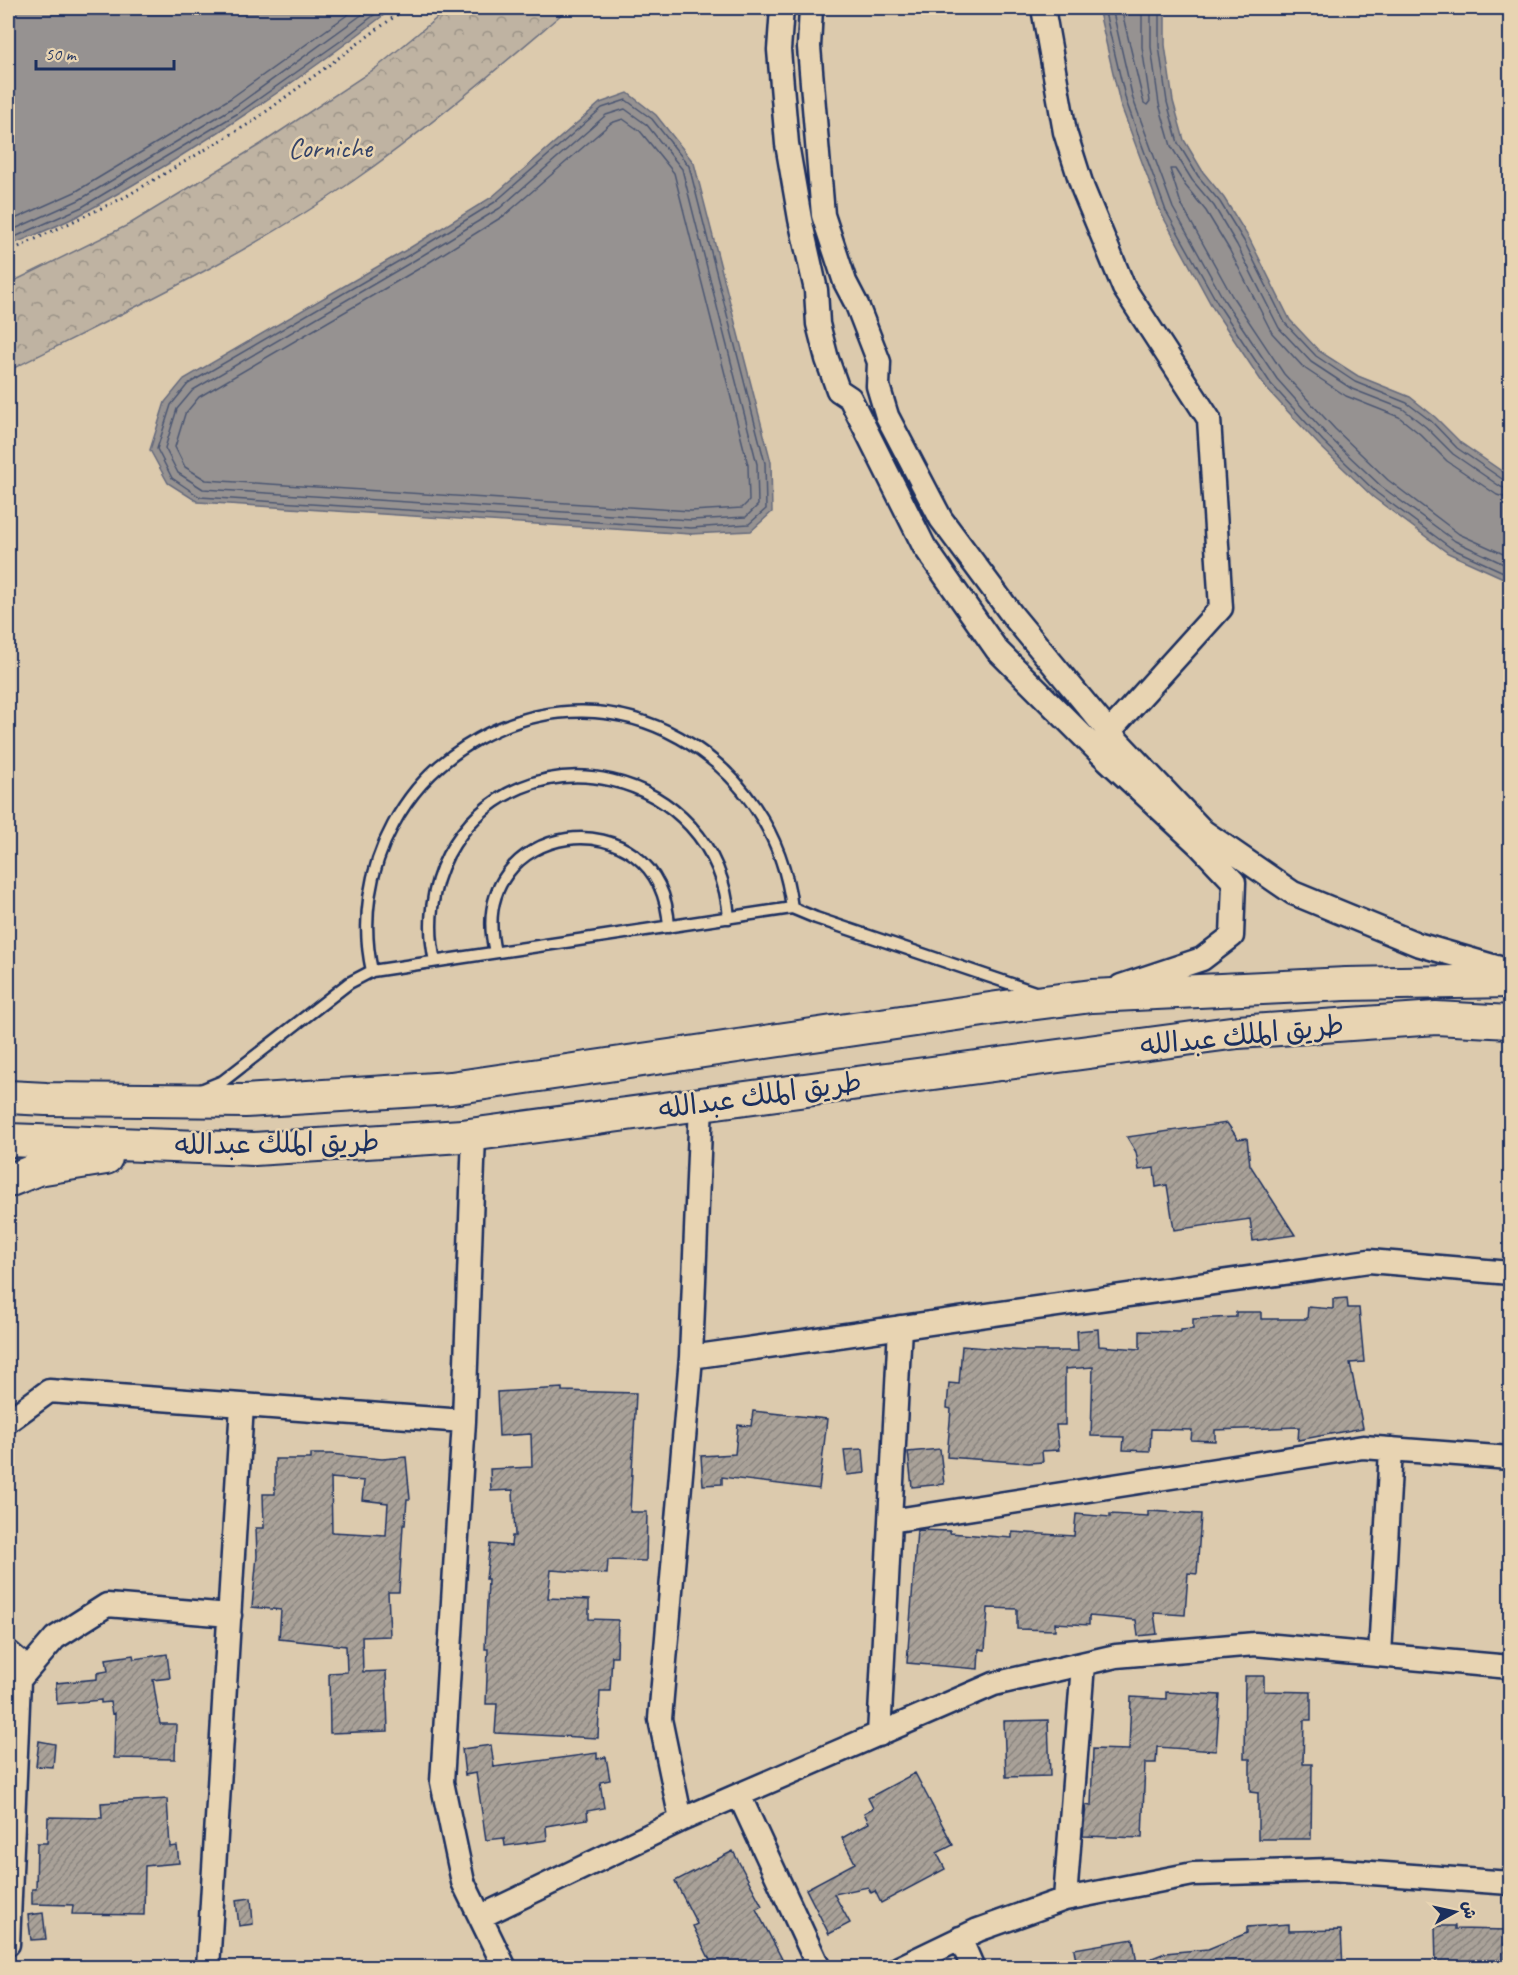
<svg xmlns="http://www.w3.org/2000/svg" width="1518" height="1975" font-family="Caveat,'Playpen Sans Arabic',sans-serif">
  <defs>
    <pattern id="park-crowns" width="20" height="18" patternUnits="userSpaceOnUse" patternTransform="scale(1.5)"><rect width="20" height="18" fill="#bfb3a2"/><path d="M2 6a3 3 0 1 1 6 0M12 15a3 3 0 1 1 6 0" fill="none" stroke="#9a9287"/></pattern>
    <pattern id="building-hatch" width="6" height="6" patternUnits="userSpaceOnUse" patternTransform="scale(1.5)"><rect width="6" height="6" fill="#a9a198"/><path d="M-1 1l2-2M0 6l6-6M5 7l2-2" fill="none" stroke="#89847f"/></pattern>
  </defs>
  <rect width="100%" height="100%" fill="#dccaad"/>
  <filter id="ink" filterUnits="userSpaceOnUse"><feTurbulence type="fractalNoise" baseFrequency=".0167" numOctaves="2"/><feDisplacementMap in="SourceGraphic" scale="12" xChannelSelector="R" yChannelSelector="G"/><feConvolveMatrix kernelMatrix="1 2 1 2 8 2 1 2 1" color-interpolation-filters="sRGB"/></filter>
  <g filter="url(#ink)">
    <path fill="url(#park-crowns)" stroke="#6d7180" stroke-width="1.5" d="M449,8h120c-70,59 -140,120 -216,173 -108,75 -228,131 -345,190v-87l120,-59 133,-81 115,-76z"/>
    <path fill="#969291" stroke="#656a7d" stroke-width="1.5" d="M8,8h385c-97,75 -199,144 -306,203 -25,14 -53,24 -79,35z
      M1098,8h67v37l8,56 11,39 19,32 21,26 25,40 41,82 29,31 39,25 52,21 25,20 26,26 49,34v104l-62,-28 -75,-56 -54,-52 -53,-57 -53,-80 -52,-95 -41,-110z
      M628,93l28,22 38,48 77,299 1,50 -21,19 -60,3 -493,-32 -30,-19 -18,-33 15,-48 19,-23 224,-130 84,-52 108,-94z"/>
    <g fill="none" stroke-linecap="round" stroke-linejoin="round">
      <path stroke="#4c5772" stroke-width="1.5" d="M1104,8l22,93 40,110 52,93 53,80 52,57 54,52 74,55 59,27
        M1112,8l21,91 40,109 51,92 53,79 51,57 54,51 73,54 55,26
        M1121,8l21,88 2,7 3,2 3,-4 -8,-54v-39
        M1151,8v39l8,57 12,42 21,34 22,26 23,39 42,83 32,34 41,27 51,20 23,18 27,27 48,33 9,3
        M1159,8v38l8,56 11,41 20,33 22,26 24,39 41,82 31,33 39,26 52,21 24,18 26,27 48,33 5,1
        M626,100l26,19 37,47 76,297 1,46 -17,15 -58,4 -491,-31 -28,-19 -15,-29 14,-44 17,-21 223,-130 84,-52 107,-94z
        M625,109l22,16 35,44 75,295 1,41 -12,12 -55,3 -488,-31 -25,-16 -13,-25 12,-39 16,-19 222,-130 85,-52 106,-93z
        M623,119l17,12 34,42 74,292 1,36 -7,7 -51,3 -485,-31 -21,-13 -10,-20 10,-33 14,-17 221,-129 85,-53 106,-92z
        M8,222l67,-30 156,-94 126,-90
        M8,232l71,-32 157,-94 135,-98
        M8,240l74,-33 158,-95 102,-72 41,-32
        M1510,499l-13,-4 -50,-34 -27,-27 -21,-17 -53,-21 -42,-28 -32,-35 -43,-84 -23,-38 -21,-26 -10,-16h-5l11,35 51,92 52,78 51,55 53,51 71,54 51,23"/>
    </g>
    <path fill="url(#building-hatch)" stroke="#1b2f5e" stroke-width="1.5" fill-rule="evenodd" d="M1227,1123l11,16 9,-1 3,27 45,70 -42,6 -3,-22 -76,11 -7,-45 -11,2 -2,-19 -15,2 -3,-18 -9,-15z
      M1347,1298l1,10h11l5,54 -14,1 13,65 -65,12 1,-13 -84,3v11l-24,-1 1,-10 -41,-1 -1,22 -27,-1 1,-13 -33,-1 2,-69 -28,2v56h-9l3,25 -17,1 1,11 -14,1 -82,-6 4,-48 -4,-1 2,-25 10,1 3,-38 64,5h52l-1,-20 21,-2 1,17 41,3v-18l41,1v-2l12,-1v-10l43,-2v-5h25v7h46l1,-12 25,2v-10z
      M562,1388v3l74,2 -6,119h17l-1,49 -38,-1 -1,14 -56,-4 -3,28 41,2v19l29,1 -1,36h-5l-2,35h-10l-2,47 -103,-5 2,-29h-11l2,-55h-3l3,-70h-2l4,-35 21,2 1,-10h3l-2,-46 -22,1 -1,-22 42,-2 -1,-33 -32,2 -2,-44z
      M753,1411l74,8 -8,70 -97,-12v7l-19,1 -2,-29 34,-2 3,-29 13,1z
      M863,1449l2,24 -18,2 -3,-25z
      M940,1449l4,35 -32,3 -4,-35z
      M311,1454h19l52,5 24,-2 4,42h-3l-2,26h-2l-4,67h-11l2,44 -28,1 1,35 23,-1 2,60 -58,2 -1,-60 18,-1 -1,-26 -67,-7 2,-29 -29,-3 5,-51 -1,-28h8l-1,-34h12v-35h36zM331,1478l33,3 -2,19 26,3 -2,32 -54,-3z
      M1148,1511l53,3 -4,60 -9,-1 -3,42 -31,-2 3,21 -19,2 -2,-16 -47,-4v9l-34,-2v7l-38,-1v-20l-29,-1 -3,42 -6,-1 -1,20 -71,-6 10,-133 33,1v2l62,5v-6l62,4 2,-22 34,3v-3l38,2z
      M167,1654l3,24 -17,2 7,44h16l-1,35 -61,-1 1,-45 -3,1 -2,-12 -9,1v-3l-44,4 -1,-21 41,-4v-6l11,-2 -2,-12 27,-4 1,4z
      M1245,1676h19v15l47,1v28h-7l-1,44h9l-1,75h-53v-46l-8,-1v-33h-6z
      M1166,1692l54,3 -4,56 -59,-4 -1,16h-11l-3,75 -59,-2 3,-31 5,1 2,-57 36,1 2,-53 35,2z
      M1048,1720l2,56 -44,1 -2,-56z
      M39,1741l16,3 -2,23 -17,-1z
      M491,1745l3,22 103,-14v6l9,-2 4,23 -10,2 4,26 -17,3 1,8 -42,7 1,14 -42,6 -1,-8 -18,2 -10,-67 -11,2 -3,-26z
      M915,1773l38,72 -16,8 8,16 -64,34 -6,-12 -4,2 -3,-6 -34,7 16,29 -21,11 -23,-45 49,-26 -13,-25 27,-15 -5,-10 9,-5 -5,-10z
      M167,1799l3,48 7,-1 2,17 -34,3 -1,49 -72,-1 1,-9 -41,-1v-15h4l1,-46h10l1,-26 54,1 -1,-15z
      M733,1851l29,55 -6,3 26,50 -16,9h-52l-21,-42 4,-2 -22,-43z
      M251,1898l2,26 -14,2 -3,-26z
      M43,1913l3,26 -15,1 -3,-25z
      M1289,1924v7l52,-1 2,38h-266l-3,-19 59,-10 4,25 28,-11 43,-4 39,-16v-6z
      M1435,1926h20v3l55,1v14h-4v24h-52v-3h-18z"/>
    <g fill="none" stroke-linecap="round" stroke-linejoin="round">
      <g stroke="#1b2f5e" stroke-width="15">
        <path id="lane" d="M495,952c-32,-133 167,-160 174,-25
          M435,961c-8,-35 -4,-73 13,-106 72,-133 270,-87 281,63
          M372,971c-11,-49 -3,-102 21,-146 19,-36 49,-66 85,-86 137,-77 296,17 314,169
          M201,1090l22,-9 126,-98 23,-12 420,-63 24,10 222,75"/>
      </g>
      <g stroke="#1b2f5e" stroke-width="27">
        <path id="street" d="M782,8l-3,42 8,94 13,75 16,71 2,34 9,35 11,31 12,8 74,148 73,104 102,102 100,93 35,37 -2,54 -30,23 -81,27
          M811,8l-2,39 14,168 22,67 12,23 22,57 -1,24 9,30 54,103 72,97 96,116 94,99 90,62 124,51 93,27
          M1043,8l22,124 18,57 41,99 85,131 12,189 -112,124 -6,13
          M474,1134l-10,287 -22,361 21,100 42,86
          M691,1357l678,-96 141,12
          M8,1421l41,-30 415,30
          M890,1521l473,-74 147,11
          M8,1652l20,17
          M1380,1655l11,-206
          M879,1735l21,-408
          M739,1795l80,173
          M681,1820l-21,-101 31,-362 10,-254
          M1065,1899l18,-235
          M480,1917l201,-97 313,-136 122,-28 139,-12 255,23
          M960,1938l13,30
          M8,1944l11,-264 36,-42 52,-33 123,10
          M208,1968l34,-563
          M899,1968l79,-38 87,-31 128,-25 137,-4 180,13"/>
      </g>
      <g stroke="#1b2f5e" stroke-width="36">
        <path id="secondary" d="M8,1097l38,2 199,2 206,-13 546,-80 95,-12 254,-12 164,-3
          M8,1140l246,9 208,-13 776,-104 198,-14 74,4
          M8,1181l30,-12 68,-11"/>
      </g>
      <path stroke="#1b2f5e" stroke-width="3" stroke-dasharray="1.5 4.5" stroke-linecap="butt" d="M8,252l117,-55 127,-75 154,-114"/>
      <use href="#lane" stroke="#e8d4b2" stroke-width="10"/>
      <use href="#street" stroke="#e8d4b2" stroke-width="22"/>
      <use href="#secondary" stroke="#e8d4b2" stroke-width="32"/>
    </g>
  </g>
  <g text-anchor="middle" dominant-baseline="central" stroke-width="5" stroke-linejoin="round" paint-order="stroke">
    <g font-size="28" fill="#344368" stroke="#e8d4b2">
      <text x="330" y="147">Corniche</text>
    </g>
    <g font-size="28" fill="#1b2f5e" stroke="#e8d4b2">
      <text transform="translate(1242 1035) rotate(-6)">طريق الملك عبدالله</text>
      <text transform="translate(760 1095) rotate(-8)">طريق الملك عبدالله</text>
      <text transform="translate(277 1143) rotate(-1)">طريق الملك عبدالله</text>
    </g>
  </g>
  <rect width="1518" height="1975" fill="none" stroke="#e8d4b2" stroke-width="30"/>
  <rect x="15" y="15" width="1488" height="1945" fill="none" stroke="#1b2f5e" stroke-width="2" filter="url(#ink)"/>
  <g transform="translate(1455 1912) rotate(82)" stroke="#e8d4b2" stroke-width="4.5" paint-order="stroke">
  <path d="M0-4.5L10 22L0 15L-10 22Z" fill="#1b2f5e"/>
  <text y="-9" font-size="16" font-weight="bold" text-anchor="middle" fill="#1b2f5e">ش</text>
  </g>
  <path d="M36 60v9h138v-9" fill="none" stroke="#1b2f5e" stroke-width="3"/>
  <text x="45" y="60" font-size="18" fill="#1b2f5e" stroke="#e8d4b2" stroke-width="4.5" paint-order="stroke">50 m</text>
</svg>
